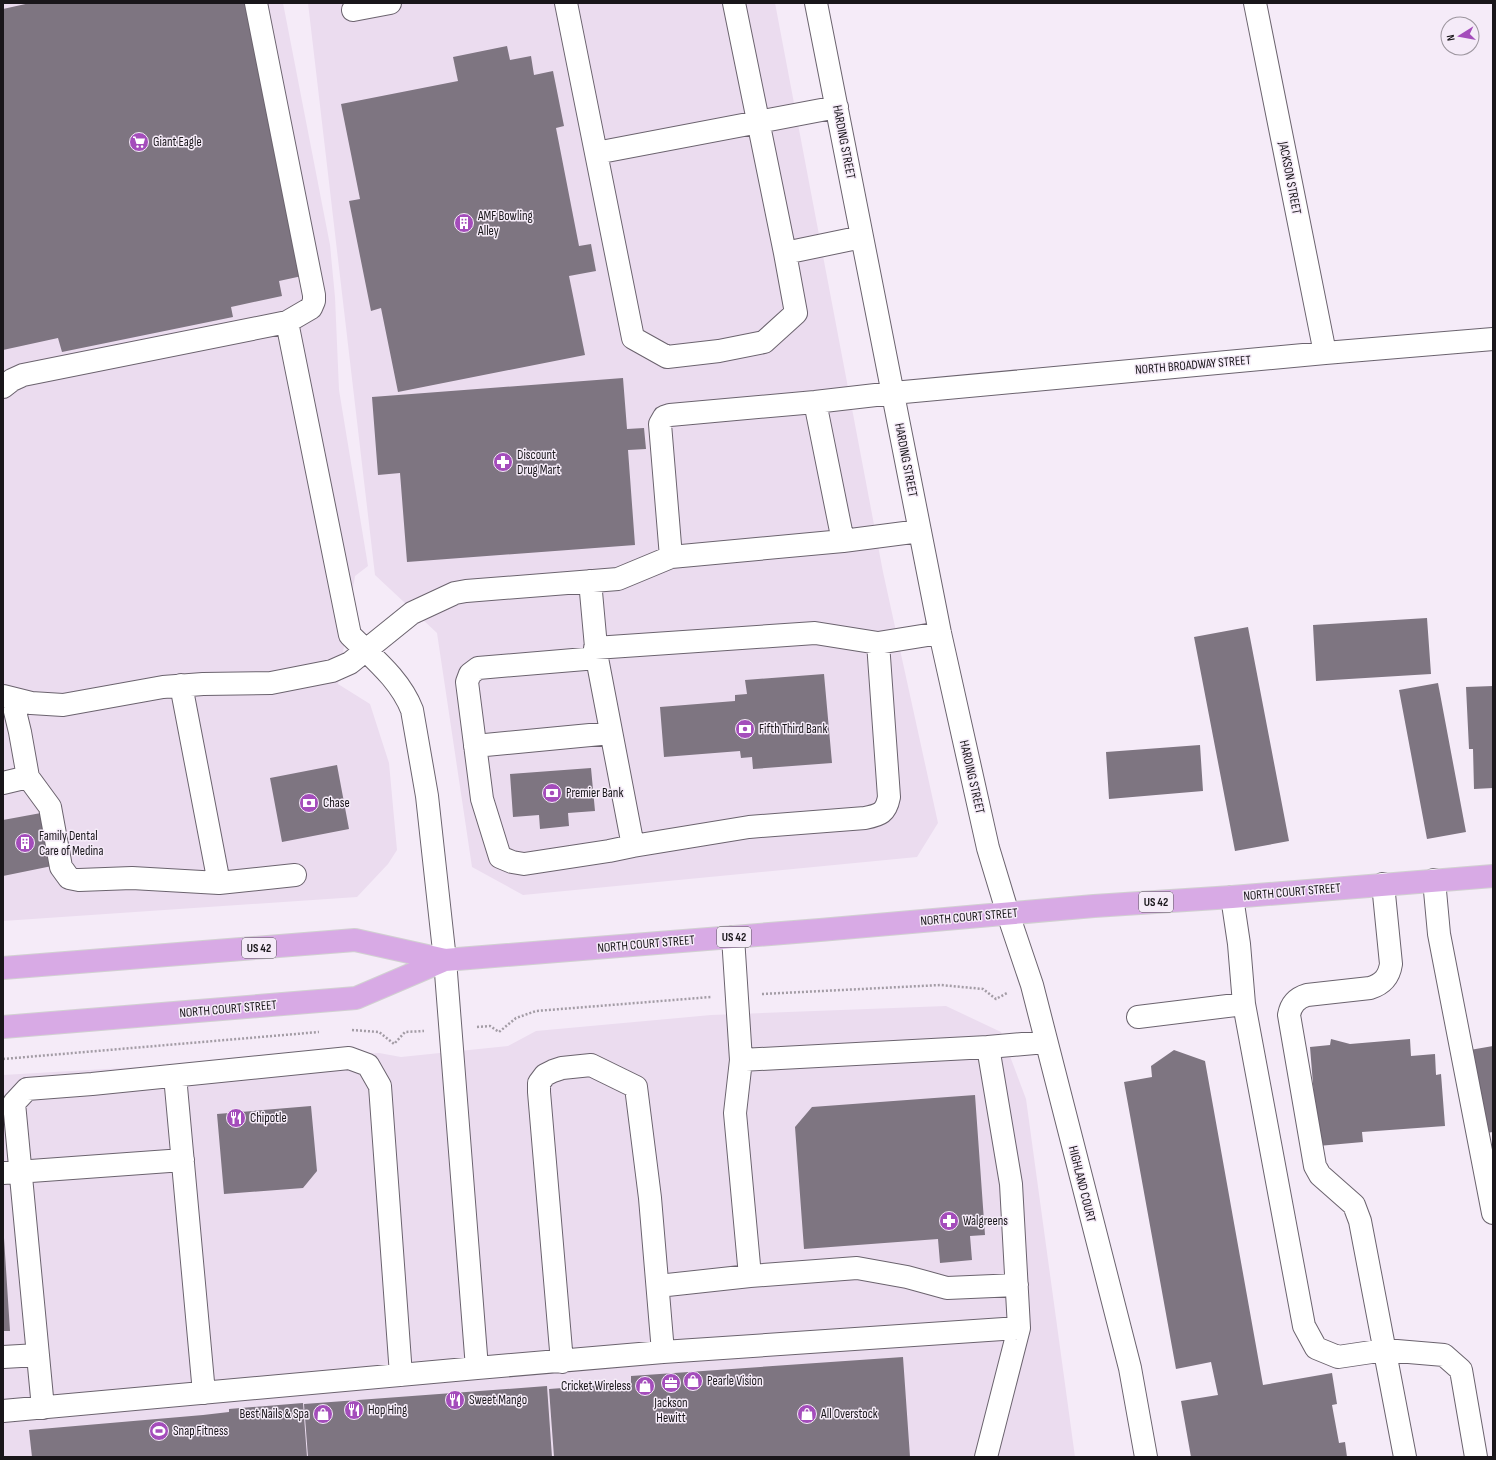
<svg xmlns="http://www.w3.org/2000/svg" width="1496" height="1460" font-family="'Sofia Sans Condensed',sans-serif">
  <rect width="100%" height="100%" fill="#f5ebf8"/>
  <path fill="#ebdcef" d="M3,3h280l47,242 5,52 4,93 29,176 -13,10 -17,108 32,20 19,59 8,87 -9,14 -31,33 -354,24z
    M308,3h467l108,569 55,251 -21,34 -394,38 -51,-28 -35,-234 -62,-58z
    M946,1006l55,26 25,67 49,358h-1072v-382l376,-22 22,4 107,-11 28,-15 175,-16z"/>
  <path fill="#7e7581" d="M30,3h215l57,273 -23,5 3,15 -51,11 2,10 -171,35 -4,-14 -55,12v-341z
    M507,46l3,14 21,-4 3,19 19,-4 11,55 -8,2 23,118 12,-2 5,27 -27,5 16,79 -187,37 -17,-84 -10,3 -22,-110 11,-2 -19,-95 117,-23 -5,-24z
    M623,378l4,51 17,-1 2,21 -18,1 7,95 -228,17 -7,-89 -22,2 -6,-78z
    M1427,618l4,56 -115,7 -3,-56z
    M1248,627l41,214 -54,10 -41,-214z
    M824,674l8,89 -79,6 -1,-12 -11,1 -1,-7 -76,6 -4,-50 75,-6v-6l12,-1 -2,-14z
    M1438,683l28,149 -39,7 -28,-149z
    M1493,686v102l-19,1 -1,-40h-4l-3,-62z
    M1200,745l3,46 -94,8 -3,-47z
    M337,765l12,64 -67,13 -12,-64z
    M591,768l4,43 -27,2 1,13 -29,3 -1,-14 -26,2 -3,-43z
    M41,813l11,53 -49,10v-56z
    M1331,1039l19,5 60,-5 1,17 24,-2 1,21 5,-1 4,52 -83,6 1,10 -45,4 -8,-99 20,-2z
    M1493,1046v86l-7,1 -16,-83z
    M1174,1050l31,11 58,324 69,-12 5,31 -5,1 7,38 6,-1 2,15h-156l-10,-56 37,-6 -7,-33 -35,7 -52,-287 28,-5 -1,-11z
    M975,1095l10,140 -15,1 2,24 -32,3 -2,-24 -134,10 -9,-122 17,-20z
    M311,1106l6,65 -14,17 -79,6 -7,-80z
    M3,1238h1l6,93h-7z
    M903,1357l7,100h-356l-5,-68 82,-6v-7z
    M547,1386l5,71h-244l-4,-53z
    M303,1403l4,54h-275l-3,-27 174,-15 26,-3v-3z"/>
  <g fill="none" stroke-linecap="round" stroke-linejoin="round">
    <g stroke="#6b636e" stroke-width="24">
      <path id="minor" d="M256,3l58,292v6l-3,7 -24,14 63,313c23,23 50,44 62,75l15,86 18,164 32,408
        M566,3l67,335 34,19 52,-6 45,-9 32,-29 -11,-60 77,-16
        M734,3l51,250
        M816,3l124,630 48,215 20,66 24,71 98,383 16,89
        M1255,3l70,350
        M353,10l37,-7
        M596,153l241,-46
        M3,387l9,-7 11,-5 264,-53
        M815,402l28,139
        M671,557l-11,-133 4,-7 6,-2 145,-13 78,-9 432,-40 168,-14
        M590,581l7,77 36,188 116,-19 116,-9c15,-3 21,-5 24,-21l-11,-154 62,-10
        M595,648l220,-15 63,10
        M597,658l-119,10 -8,6 -3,8 15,117 18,58 12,5 12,2 85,-13 24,-5
        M181,685l38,198
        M3,696l28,7 32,2 100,-18 40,-3 68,-1 61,-12 18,-8 62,-50 43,-20 11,-2 152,-12 53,-22 172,-16 77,-10
        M12,699l8,33 8,45 22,30 11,60 8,11 10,2 53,-2 87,5 76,-8
        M475,746l136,-13
        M3,783l25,-6
        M1434,880l5,54 54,279
        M1383,884l8,80c-2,13 -8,20 -21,24l-63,7c-10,3 -16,9 -18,20l26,151 5,9 34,30 6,16 45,236
        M1232,897l7,47 5,60 60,322 12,22 22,9 47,-7 59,5 17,15 15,87
        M733,937l8,123
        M1138,1017l106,-13
        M988,1047l58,-5
        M175,1076l29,317
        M3,1173l180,-13
        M750,1276l107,-8 50,9 40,11 70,-3
        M658,1286l92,-10 -15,-163 6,-53 247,-13 23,137 8,144 -33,129
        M3,1357l35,-2
        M562,1362l-23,-270v-9l6,-8 8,-4 9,-3 29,-3 45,22 14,111 13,154
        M43,1408l-29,-305 13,-14 65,-5 257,-26 19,7 12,21 21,289
        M3,1411l474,-43 186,-16 356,-24"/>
    </g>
    <g stroke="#d1d0d1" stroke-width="24">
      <path id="major" d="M3,968l352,-28 90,20 375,-30 274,-24 138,-9 261,-21
        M3,1027l353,-29 89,-38"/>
    </g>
    <path stroke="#a39ca5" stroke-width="2.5" stroke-dasharray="2 2" stroke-linecap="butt" d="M762,994l179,-9 42,4 13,10 11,-6
      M477,1027l13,-1 9,6 17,-14 20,-7 175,-14
      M352,1030l27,2 15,12 11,-12 19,-1
      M3,1059l316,-27"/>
    <use href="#minor" stroke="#fff" stroke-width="22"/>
    <use href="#major" stroke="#d8aae5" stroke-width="22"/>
  </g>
  <defs>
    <g id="supermarket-disc" transform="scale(1)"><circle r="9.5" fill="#a44dbb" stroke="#f5ebf8"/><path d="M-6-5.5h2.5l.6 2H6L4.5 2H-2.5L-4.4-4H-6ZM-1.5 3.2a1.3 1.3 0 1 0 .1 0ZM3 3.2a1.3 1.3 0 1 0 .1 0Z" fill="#fff"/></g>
    <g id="building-disc" transform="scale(1)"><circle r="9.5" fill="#a44dbb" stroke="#f5ebf8"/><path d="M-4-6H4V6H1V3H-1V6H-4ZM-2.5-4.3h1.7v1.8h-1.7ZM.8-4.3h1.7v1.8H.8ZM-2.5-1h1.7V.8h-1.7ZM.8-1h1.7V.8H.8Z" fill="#fff"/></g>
    <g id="pharmacy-disc" transform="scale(1)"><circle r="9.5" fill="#a44dbb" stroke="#f5ebf8"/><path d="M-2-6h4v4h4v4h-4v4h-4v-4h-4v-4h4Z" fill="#fff"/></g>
    <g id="bank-disc" transform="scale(1)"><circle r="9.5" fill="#a44dbb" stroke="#f5ebf8"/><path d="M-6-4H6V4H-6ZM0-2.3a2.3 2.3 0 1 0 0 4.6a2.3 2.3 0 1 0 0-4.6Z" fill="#fff"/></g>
    <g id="restaurant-disc" transform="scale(1)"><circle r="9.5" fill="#a44dbb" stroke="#f5ebf8"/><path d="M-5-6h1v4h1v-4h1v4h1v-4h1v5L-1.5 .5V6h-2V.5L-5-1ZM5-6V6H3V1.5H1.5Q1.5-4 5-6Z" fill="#fff"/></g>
    <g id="shop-disc" transform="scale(1)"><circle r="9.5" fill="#a44dbb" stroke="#f5ebf8"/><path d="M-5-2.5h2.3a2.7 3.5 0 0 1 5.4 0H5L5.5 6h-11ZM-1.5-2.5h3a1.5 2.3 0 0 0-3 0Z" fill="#fff"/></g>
    <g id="office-disc" transform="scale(1)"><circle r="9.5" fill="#a44dbb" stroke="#f5ebf8"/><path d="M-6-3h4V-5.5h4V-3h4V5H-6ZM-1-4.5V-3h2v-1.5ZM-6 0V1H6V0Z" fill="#fff"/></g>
    <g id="stadium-disc" transform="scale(1)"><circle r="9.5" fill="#a44dbb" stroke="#f5ebf8"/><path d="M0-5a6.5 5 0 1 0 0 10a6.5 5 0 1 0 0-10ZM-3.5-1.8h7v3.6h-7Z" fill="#fff"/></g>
  </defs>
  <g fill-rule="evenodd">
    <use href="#supermarket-disc" x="139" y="142"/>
    <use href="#building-disc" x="464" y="223"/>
    <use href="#pharmacy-disc" x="503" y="462"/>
    <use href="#bank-disc" x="745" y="729"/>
    <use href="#bank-disc" x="552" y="793"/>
    <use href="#bank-disc" x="309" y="803"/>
    <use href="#building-disc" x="25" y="843"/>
    <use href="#restaurant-disc" x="236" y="1118"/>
    <use href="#pharmacy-disc" x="949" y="1221"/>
    <use href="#shop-disc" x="693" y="1381"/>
    <use href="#office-disc" x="671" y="1383"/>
    <use href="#shop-disc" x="645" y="1386"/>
    <use href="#restaurant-disc" x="455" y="1400"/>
    <use href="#restaurant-disc" x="354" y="1410"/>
    <use href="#shop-disc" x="323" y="1414"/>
    <use href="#shop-disc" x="807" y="1414"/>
    <use href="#stadium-disc" x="159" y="1431"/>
  </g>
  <g text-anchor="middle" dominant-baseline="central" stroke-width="3" stroke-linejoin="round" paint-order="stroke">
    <g fill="#f5ebf8" stroke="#5b565d" stroke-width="1">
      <rect x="1139" y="892" width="34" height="20" rx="3"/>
      <rect x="717" y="927" width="34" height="20" rx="3"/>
      <rect x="242" y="938" width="34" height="20" rx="3"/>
    </g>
    <g font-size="12" font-weight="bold" fill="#19161a">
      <text x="1156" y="902">US 42</text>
      <text x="734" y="937">US 42</text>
      <text x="259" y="948">US 42</text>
    </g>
    <g font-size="13" fill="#19161a" stroke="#f5ebf8" text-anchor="start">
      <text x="153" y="142">Giant Eagle</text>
      <text x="478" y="216">AMF Bowling<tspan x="478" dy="15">Alley</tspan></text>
      <text x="517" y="455">Discount<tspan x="517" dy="15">Drug Mart</tspan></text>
      <text x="759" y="729">Fifth Third Bank</text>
      <text x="566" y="793">Premier Bank</text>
      <text x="323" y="803">Chase</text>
      <text x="39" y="836">Family Dental<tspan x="39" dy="15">Care of Medina</tspan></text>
      <text x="250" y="1118">Chipotle</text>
      <text x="963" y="1221">Walgreens</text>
      <text x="707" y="1381">Pearle Vision</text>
      <text x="631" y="1386" text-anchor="end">Cricket Wireless</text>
      <text x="469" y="1400">Sweet Mango</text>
      <text x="671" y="1403" text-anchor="middle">Jackson<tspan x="671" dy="15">Hewitt</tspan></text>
      <text x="368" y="1410">Hop Hing</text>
      <text x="309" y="1414" text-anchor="end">Best Nails &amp; Spa</text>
      <text x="821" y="1414">All Overstock</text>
      <text x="173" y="1431">Snap Fitness</text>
    </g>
    <g font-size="13" fill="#19161a" stroke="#f5ebf8">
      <text transform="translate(844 142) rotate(79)">HARDING STREET</text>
      <text transform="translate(1290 178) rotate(79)">JACKSON STREET</text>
      <text transform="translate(1193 365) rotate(-5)">NORTH BROADWAY STREET</text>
      <text transform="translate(906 460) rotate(79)">HARDING STREET</text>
      <text transform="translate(972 777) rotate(77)">HARDING STREET</text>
      <text transform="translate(1292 892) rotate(-5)">NORTH COURT STREET</text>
      <text transform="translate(969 917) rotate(-5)">NORTH COURT STREET</text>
      <text transform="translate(646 944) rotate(-5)">NORTH COURT STREET</text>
      <text transform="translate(228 1009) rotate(-5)">NORTH COURT STREET</text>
      <text transform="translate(1082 1184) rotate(76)">HIGHLAND COURT</text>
    </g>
  </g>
  <rect width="1496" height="1460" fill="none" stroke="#19161a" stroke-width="8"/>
  <g transform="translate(1460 36) rotate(259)"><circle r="19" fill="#f5ebf8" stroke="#9d969f"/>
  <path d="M0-3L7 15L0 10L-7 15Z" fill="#a44dbb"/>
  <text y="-6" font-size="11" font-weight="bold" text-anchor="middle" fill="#19161a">N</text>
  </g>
</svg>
